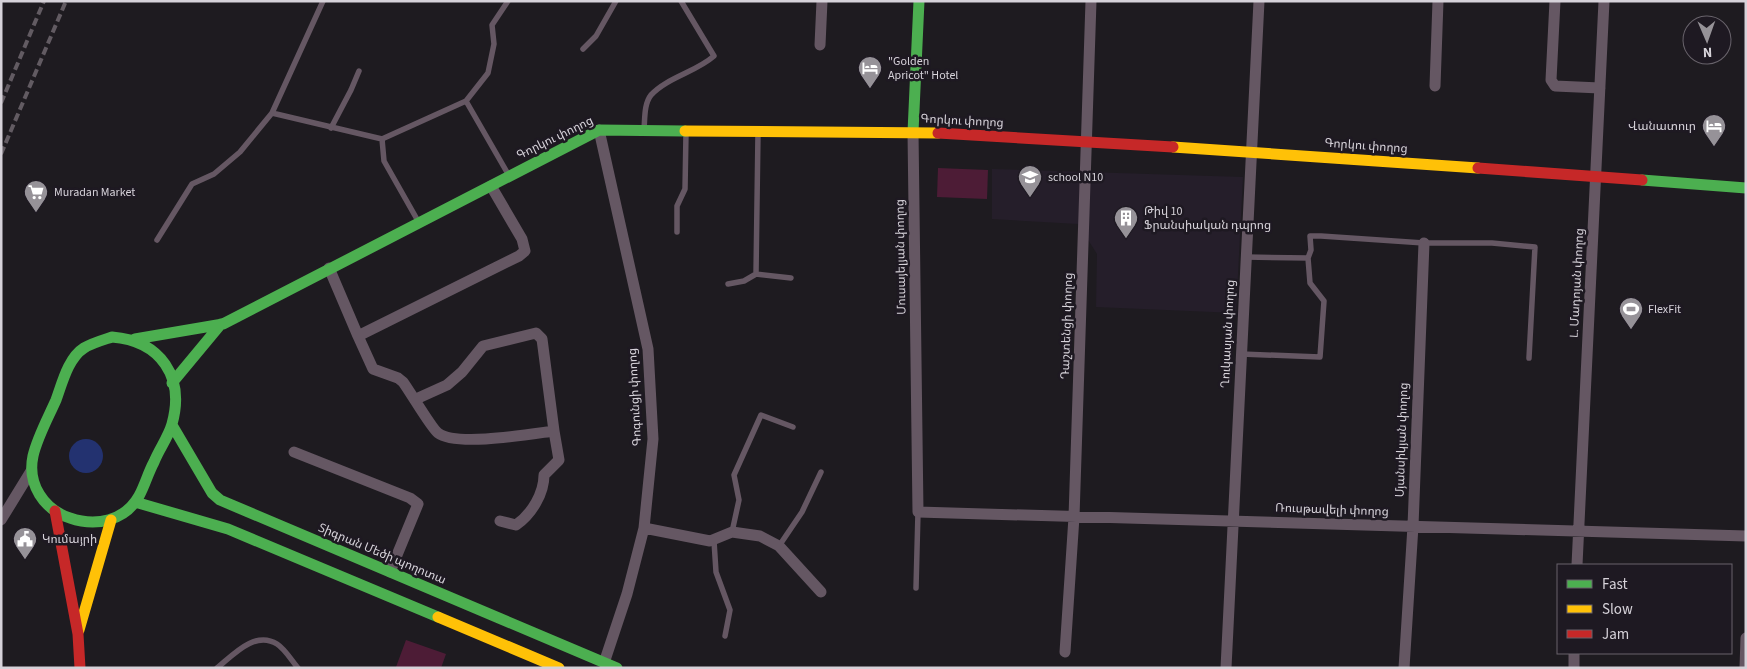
<svg xmlns="http://www.w3.org/2000/svg" width="1747" height="669" font-family="'Source Sans 3','Noto Sans Armenian',sans-serif">
  <rect width="100%" height="100%" fill="#1e1b20"/>
  <path fill="#251e2a" d="M992,169l251,8 -7,136 -140,-6 1,-53 -19,-30 -86,-5z"/>
  <path fill="#4d1c36" d="M938,168l50,2 -1,29 -50,-2z
    M406,640l40,14 -5,14 -45,-1z"/>
  <path fill="#233270" d="M69 456a17 17 0 1 1 34 0a17 17 0 1 1-34 0Z"/>
  <g fill="none" stroke-linecap="round" stroke-linejoin="round">
    <path stroke="#655763" stroke-width="5.5" d="M508,1l-16,24 2,19 -6,29 -22,28 42,73
      M583,49l13,-13 20,-35
      M272,113l51,-112
      M331,128l20,-38 8,-19
      M644,129c1,-11 0,-25 7,-34 17,-18 45,-23 63,-39l-33,-55
      M758,133l-2,141 35,4
      M382,139l2,22 34,60
      M677,232v-26l8,-17 1,-56
      M157,240l35,-56 22,-10 26,-22 32,-39 110,26 84,-38
      M1246,257l62,1 3,-8 -1,-14h11l103,7h68l43,4 -6,111
      M728,284l16,-3 12,-7
      M1241,354l79,3 4,-56 -14,-18 -2,-25
      M732,532l7,-32 -5,-25 27,-60 32,12
      M714,541l2,31 14,38 -5,26
      M779,546l23,-34 19,-40
      M916,588l2,-76
      M217,668c16,-13 38,-38 60,-24 8,5 15,17 21,24"/>
    <path stroke="#655763" stroke-width="11" d="M1555,1l-4,79 4,6 45,2
      M820,45l2,-44
      M1435,86l3,-85
      M599,130l49,219 5,90 -9,89 -17,66 -23,69
      M913,132l5,380 828,24
      M329,268l29,68 161,-80 6,-5 -3,-12 -31,-53
      M358,336l15,33 25,9 5,4c8,11 29,47 35,51 18,14 93,1 116,-2l5,29 -15,15c0,18 -12,39 -28,50l-16,-4
      M416,399l31,-14 15,-13 21,-26 53,-13 6,6 12,92
      M294,452l116,46 8,6 -28,68
      M1,520l30,-49
      M644,528l66,13 22,-9 28,4 19,10 42,46
      M1577,565l27,-564
      M1065,652l9,-135 17,-516
      M1226,668l33,-667
      M1404,668l9,-142 11,-283
      M1574,668v-15
      M1745,668l1,-30"/>
    <path stroke="#4caf50" stroke-width="11" d="M913,132l6,-131
      M1642,180l104,8
      M112,337c49,4 73,40 60,87 -4,14 -13,25 -18,38 -6,11 -9,23 -15,34 -14,25 -43,31 -69,22 -26,-8 -43,-34 -37,-62 4,-18 15,-38 23,-56 6,-16 12,-42 28,-52 8,-5 19,-8 28,-11z
      M135,339l88,-15 376,-194 86,1
      M172,383l49,-59
      M172,425l40,68 8,7 397,168
      M135,502l93,27 210,88"/>
    <path stroke="#ffc107" stroke-width="11" d="M685,131l253,2
      M1173,147l305,21
      M438,617l121,51
      M79,630l32,-110"/>
    <path stroke="#c62828" stroke-width="11" d="M938,133l235,14
      M1478,168l164,12
      M55,511l23,123 2,34"/>
    <path stroke="#625b62" stroke-width="4" stroke-dasharray="8 4" stroke-linecap="butt" d="M1,103l43,-102
      M1,154l65,-153"/>
  </g>
  <defs>
    <g id="hotel-pin" transform="scale(1.25)"><path d="M0 17L-7.5 6A9.5 9.5 0 1 1 7.5 6Z" fill="#969298" stroke="#1e1922"/><path d="M-6-4.5h1.5V1H6V5H4.5V3h-9V5H-6ZM-4 0a1.8 1.8 0 1 1 3.6 0ZM.5 0V-2.5h3Q6-2.5 6 0Z" fill="#fff"/></g>
    <g id="school-pin" transform="scale(1.25)"><path d="M0 17L-7.5 6A9.5 9.5 0 1 1 7.5 6Z" fill="#969298" stroke="#1e1922"/><path d="M0-5L7-2L0 1L-7-2ZM-4 1L0 2.5L4 1V4Q0 6-4 4Z" fill="#fff"/></g>
    <g id="supermarket-pin" transform="scale(1.25)"><path d="M0 17L-7.5 6A9.5 9.5 0 1 1 7.5 6Z" fill="#969298" stroke="#1e1922"/><path d="M-6-5.5h2.5l.6 2H6L4.5 2H-2.5L-4.4-4H-6ZM-1.5 3.2a1.3 1.3 0 1 0 .1 0ZM3 3.2a1.3 1.3 0 1 0 .1 0Z" fill="#fff"/></g>
    <g id="building-pin" transform="scale(1.25)"><path d="M0 17L-7.5 6A9.5 9.5 0 1 1 7.5 6Z" fill="#969298" stroke="#1e1922"/><path d="M-4-6H4V6H1V3H-1V6H-4ZM-2.5-4.3h1.7v1.8h-1.7ZM.8-4.3h1.7v1.8H.8ZM-2.5-1h1.7V.8h-1.7ZM.8-1h1.7V.8H.8Z" fill="#fff"/></g>
    <g id="stadium-pin" transform="scale(1.25)"><path d="M0 17L-7.5 6A9.5 9.5 0 1 1 7.5 6Z" fill="#969298" stroke="#1e1922"/><path d="M0-5a6.5 5 0 1 0 0 10a6.5 5 0 1 0 0-10ZM-3.5-1.8h7v3.6h-7Z" fill="#fff"/></g>
    <g id="civic-pin" transform="scale(1.25)"><path d="M0 17L-7.5 6A9.5 9.5 0 1 1 7.5 6Z" fill="#969298" stroke="#1e1922"/><path d="M-.6-6.5H3V-4.5H.6V-3L4-1V1h2V6H-6V1h2V-1L-.6-3ZM-1.2 2.5V6h2.4V2.5Z" fill="#fff"/></g>
  </defs>
  <g fill-rule="evenodd">
    <use href="#hotel-pin" x="870" y="68"/>
    <use href="#hotel-pin" x="1714" y="126"/>
    <use href="#school-pin" x="1030" y="177"/>
    <use href="#supermarket-pin" x="36" y="192"/>
    <use href="#building-pin" x="1126" y="218"/>
    <use href="#stadium-pin" x="1631" y="309"/>
    <use href="#civic-pin" x="25" y="539"/>
  </g>
  <g text-anchor="middle" dominant-baseline="central" stroke-width="5" stroke-linejoin="round" paint-order="stroke">
    <g font-size="12" fill="#d6d2d9" stroke="#1e1922" text-anchor="start">
      <text x="888" y="61">"Golden<tspan x="888" dy="14">Apricot" Hotel</tspan></text>
      <text x="1696" y="126" text-anchor="end">Վանատուր</text>
      <text x="1048" y="177">school N10</text>
      <text x="54" y="192">Muradan Market</text>
      <text x="1144" y="211">Թիվ 10<tspan x="1144" dy="14">Ֆրանսիական դպրոց</tspan></text>
      <text x="1648" y="309">FlexFit</text>
      <text x="42" y="539">Կումայրի</text>
    </g>
    <g font-size="12" fill="#d6d2d9" stroke="#1e1922">
      <text transform="translate(962 121) rotate(3)">Գորկու փողոց</text>
      <text transform="translate(555 138) rotate(-26)">Գորկու փողոց</text>
      <text transform="translate(1366 146) rotate(4)">Գորկու փողոց</text>
      <text transform="translate(901 257) rotate(-91)">Մուսայելյան փողոց</text>
      <text transform="translate(1577 283) rotate(-87)">L. Մադոյան փողոց</text>
      <text transform="translate(1067 326) rotate(-88)">Դաշտենցի փողոց</text>
      <text transform="translate(1228 334) rotate(-87)">Ղուկասյան փողոց</text>
      <text transform="translate(635 397) rotate(-93)">Գոգունցի փողոց</text>
      <text transform="translate(1402 440) rotate(-88)">Մյանսիկյան փողոց</text>
      <text transform="translate(1332 510) rotate(2)">Ռուսթավելի փողոց</text>
      <text transform="translate(382 554) rotate(23)">Տիգրան Մեծի պողոտա</text>
    </g>
  </g>
  <rect width="1747" height="669" fill="none" stroke="#d6d2d9" stroke-width="5"/>
  <rect x="1557" y="564" width="175" height="90" fill="#1e1922" stroke="#68636b"/>
  <rect x="1567" y="580" width="25" height="8" fill="#4caf50" stroke="#68636b"/>
  <text x="1602" y="589" font-size="15" fill="#d6d2d9">Fast</text>
  <rect x="1567" y="605" width="25" height="8" fill="#ffc107" stroke="#68636b"/>
  <text x="1602" y="614" font-size="15" fill="#d6d2d9">Slow</text>
  <rect x="1567" y="630" width="25" height="8" fill="#c62828" stroke="#68636b"/>
  <text x="1602" y="639" font-size="15" fill="#d6d2d9">Jam</text>
  <g transform="translate(1707 40) rotate(178)"><circle r="24" fill="#1e1922" stroke="#68636b"/>
  <path d="M0-4L9 19L0 12L-9 19Z" fill="#969298"/>
  <text y="-8" font-size="14" font-weight="bold" text-anchor="middle" fill="#d6d2d9">N</text>
  </g>
</svg>
